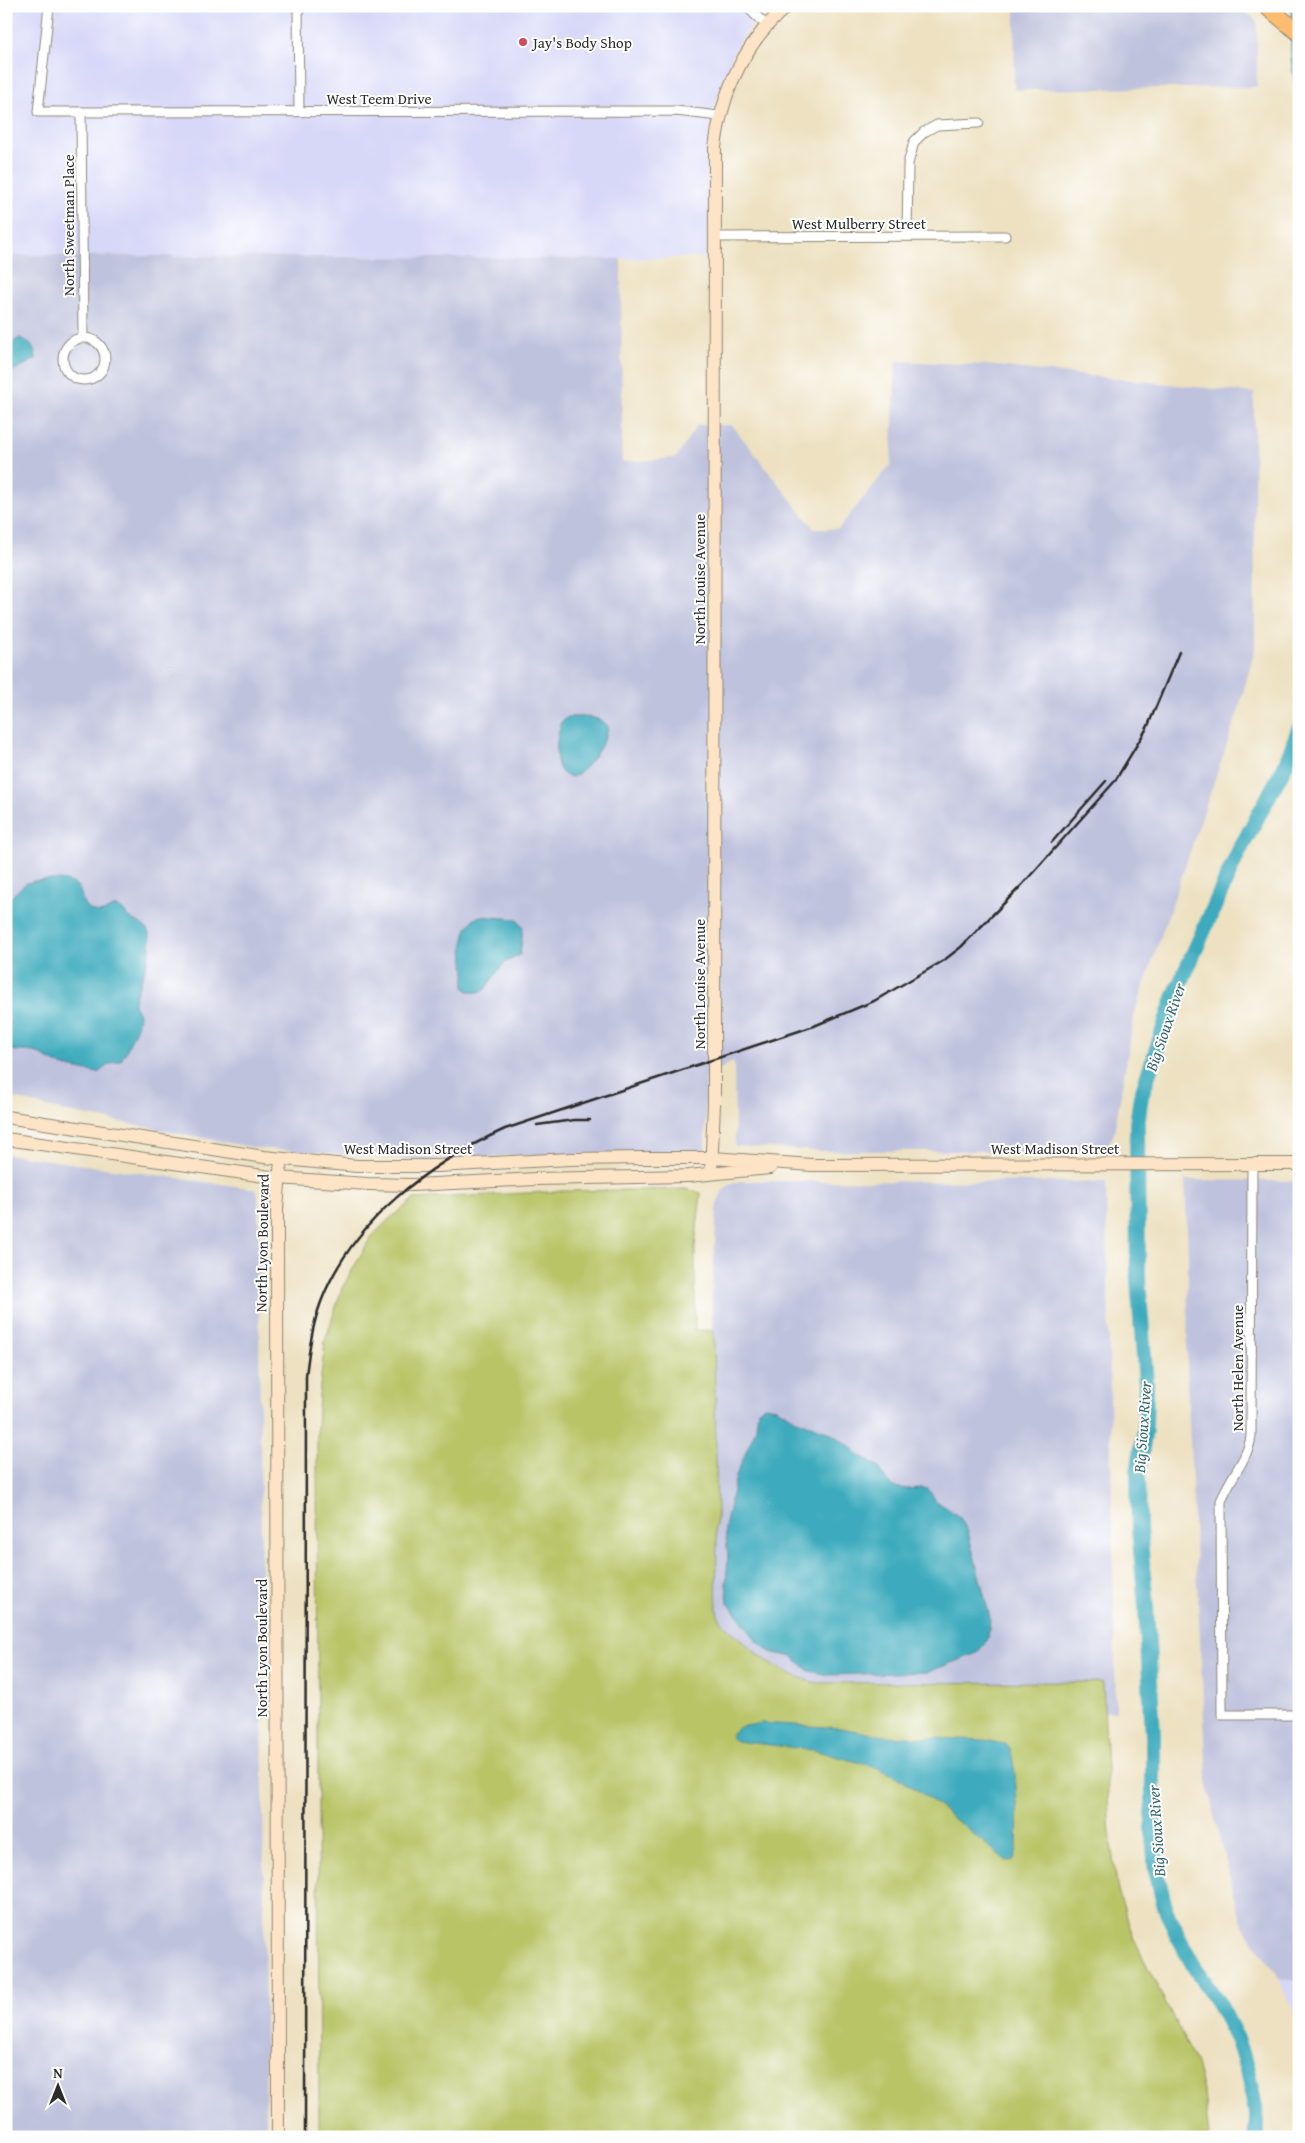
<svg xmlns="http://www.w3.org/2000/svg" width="1305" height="2143" font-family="'Gentium Book Plus',serif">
  <rect width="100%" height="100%" fill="#fff"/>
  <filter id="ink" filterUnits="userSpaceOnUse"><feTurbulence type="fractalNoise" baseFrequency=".02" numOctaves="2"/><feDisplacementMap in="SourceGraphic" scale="10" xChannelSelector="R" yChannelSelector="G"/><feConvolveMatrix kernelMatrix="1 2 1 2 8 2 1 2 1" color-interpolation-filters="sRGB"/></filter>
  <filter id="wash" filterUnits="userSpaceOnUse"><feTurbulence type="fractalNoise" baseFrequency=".0096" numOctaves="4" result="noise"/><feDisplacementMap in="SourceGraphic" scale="20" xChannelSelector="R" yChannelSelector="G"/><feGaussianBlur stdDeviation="1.12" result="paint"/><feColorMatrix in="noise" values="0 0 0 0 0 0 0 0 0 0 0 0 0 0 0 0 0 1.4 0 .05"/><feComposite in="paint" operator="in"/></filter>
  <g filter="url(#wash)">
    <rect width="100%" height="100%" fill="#ede1c1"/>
    <path fill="#d7d7f8" d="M6,6h759l-29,42 -20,53 -9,156 -86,2 -615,-4z
      M1279,1979l20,4v57l-7,-34z"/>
    <path fill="#bfc2dd" d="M1015,6h223l19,15v66l-243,3z
      M6,255l615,4 1,203 54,-4 21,-33h35l82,104h24l53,-65 5,-103 90,4 268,28 1,256 -18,66 -102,297 -21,122 -10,17h-283l-86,-5 -1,-85 -28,16 -1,75 -202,4 -49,4h-33l-165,-12 -193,-37 -57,-15z
      M6,1154l250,35 2,6 8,942h-260z
      M1185,1180l114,1v802l-20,-4 -37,-55 -29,-112 -6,-32 -20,-398 1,-127z
      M740,1181l366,1 10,530 -404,1v-418l5,-92 5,-11 8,-8z"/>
    <path fill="#b8c466" stroke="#727848" d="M686,1189l15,4 -6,53v84l19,1 3,187 -2,12 2,9c0,13 -2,68 1,76 3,8 12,15 18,20 24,23 49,40 81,48l286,-1 7,156 8,53 17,51 60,119 9,33 5,43h-890l-2,-709 2,-33 6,-54 17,-53 29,-51 17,-17 26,-21 150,-8z"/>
    <path fill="#3eabbd" stroke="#346b74" d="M1292,6h7v93c-11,-31 -8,-60 -7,-93z
      M20,338c10,4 15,9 16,21l-22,11 -8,6c0,-16 -3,-30 14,-38z
      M568,717c13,0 31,-2 40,9 0,14 -22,46 -36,51 -23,-2 -15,-40 -11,-55z
      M35,881c11,-1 32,-3 41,4 9,9 2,21 19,27 10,4 15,-9 25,-4 5,2 5,7 10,10 5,4 12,5 16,10 14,17 -9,56 -12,74v4l5,7 -1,11 -13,30 -4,6 -13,5 -10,8 -36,-7 -27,-14 -29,-2v-148l20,-19z
      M480,916l36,3 7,8 -3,28 -16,8 -19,26c-6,5 -16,5 -21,-2 -1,-5 2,-10 1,-15 -2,-18 -6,-48 15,-56z
      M765,1406l12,2 17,11 33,12 23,15 7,8 21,12 9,16 7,5 13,2 16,-1 5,1 8,12 23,15 9,16 22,86 -2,21 -11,14 -49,19 -99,3 -20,-4 -16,-14 -23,-5 -13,-11 -29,-38 -2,-19 2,-28 -3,-28 11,-52 20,-48 2,-18z
      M762,1723l79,5 43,8 101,4 23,5c9,10 13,103 6,115l-7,1 -84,-67 -26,-17 -21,-10 -63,-17 -77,-9 -5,-4 1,-4 8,-6z"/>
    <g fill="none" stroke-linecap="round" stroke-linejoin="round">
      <path stroke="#3eabbd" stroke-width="16" d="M1256,2137v-25l-9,-43 -9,-28 -19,-37 -24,-36 -18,-33 -13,-31 -8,-34 -3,-34v-100l-7,-129 -7,-79 -1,-55 7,-44 1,-45 -8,-105 -1,-155 4,-28 34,-101 63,-142 47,-87 14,-37"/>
    </g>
  </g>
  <g filter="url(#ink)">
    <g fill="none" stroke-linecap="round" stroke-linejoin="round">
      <g stroke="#8c8676" stroke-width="11">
        <path id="street" d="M49,6l-11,106 638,-1 43,5
          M298,6l1,105
          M746,6l21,20
          M81,112l2,225
          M907,236l1,-72 6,-22 10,-10 13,-7 42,-2
          M714,237l291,-1
          M63 359a21 21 0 1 1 42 0a21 21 0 1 1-42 0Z
          M1252,1164l-1,272c-3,24 -22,42 -30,65l1,214h77"/>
      </g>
      <g stroke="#8c8676" stroke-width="14">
        <path id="secondary" d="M6,1117l258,40 93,9h81l132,-7 74,-1h68l100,7 487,-1
          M6,1139l272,39 90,6 45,1 123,-6 152,-3 82,-8
          M711,1173l3,-69 1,-957c7,-56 29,-104 72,-141
          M278,2137l-1,-928 4,-50"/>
      </g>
      <g stroke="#8c8676" stroke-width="18">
        <path id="highway" d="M1266,6l33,27"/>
      </g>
      <use href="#street" stroke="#fff" stroke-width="9"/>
      <use href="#secondary" stroke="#fee4c6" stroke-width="12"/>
      <use href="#highway" stroke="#fdbc70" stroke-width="16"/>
      <path stroke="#2b2b2b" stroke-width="2.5" d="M1052,842l54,-61
        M537,1125l37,-5h16
        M305,2137l1,-761c3,-25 6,-50 15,-74 31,-81 108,-139 184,-173l309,-103 60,-25 69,-40 18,-14 60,-61 94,-105 32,-53 32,-76"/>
    </g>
  </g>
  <circle fill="#d1495b" stroke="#fff" stroke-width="2" cx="523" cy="42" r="5"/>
  <g text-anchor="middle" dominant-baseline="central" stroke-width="4" stroke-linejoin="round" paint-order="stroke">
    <g font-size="15" fill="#2b2b2b" stroke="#fff" text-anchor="start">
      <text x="533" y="42">Jay's Body Shop</text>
    </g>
    <g font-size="15" fill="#2b2b2b" stroke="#fff">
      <text x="379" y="98">West Teem Drive</text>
      <text x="859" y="223">West Mulberry Street</text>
      <text transform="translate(68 225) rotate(-90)">North Sweetman Place</text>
      <text transform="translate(699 579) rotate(-90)">North Louise Avenue</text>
      <text transform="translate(699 984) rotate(-90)">North Louise Avenue</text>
      <text x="408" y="1148">West Madison Street</text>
      <text x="1055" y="1148">West Madison Street</text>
      <text transform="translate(262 1243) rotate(-89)">North Lyon Boulevard</text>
      <text transform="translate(1237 1368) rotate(-90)">North Helen Avenue</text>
      <text transform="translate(261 1648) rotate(-90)">North Lyon Boulevard</text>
    </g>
    <g font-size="16" font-style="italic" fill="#34656d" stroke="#fff">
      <text transform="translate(1165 1027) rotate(-71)">Big Sioux River</text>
      <text transform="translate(1142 1427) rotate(-86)">Big Sioux River</text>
      <text transform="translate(1156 1831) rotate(-94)">Big Sioux River</text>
    </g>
  </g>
  <rect width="1305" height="2143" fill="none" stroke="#fff" stroke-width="25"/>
  <g transform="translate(58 2086)" stroke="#ffffff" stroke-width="4" paint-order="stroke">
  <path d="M0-4L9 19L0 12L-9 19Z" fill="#2b2b2b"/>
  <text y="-8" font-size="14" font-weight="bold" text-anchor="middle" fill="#2b2b2b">N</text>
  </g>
</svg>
